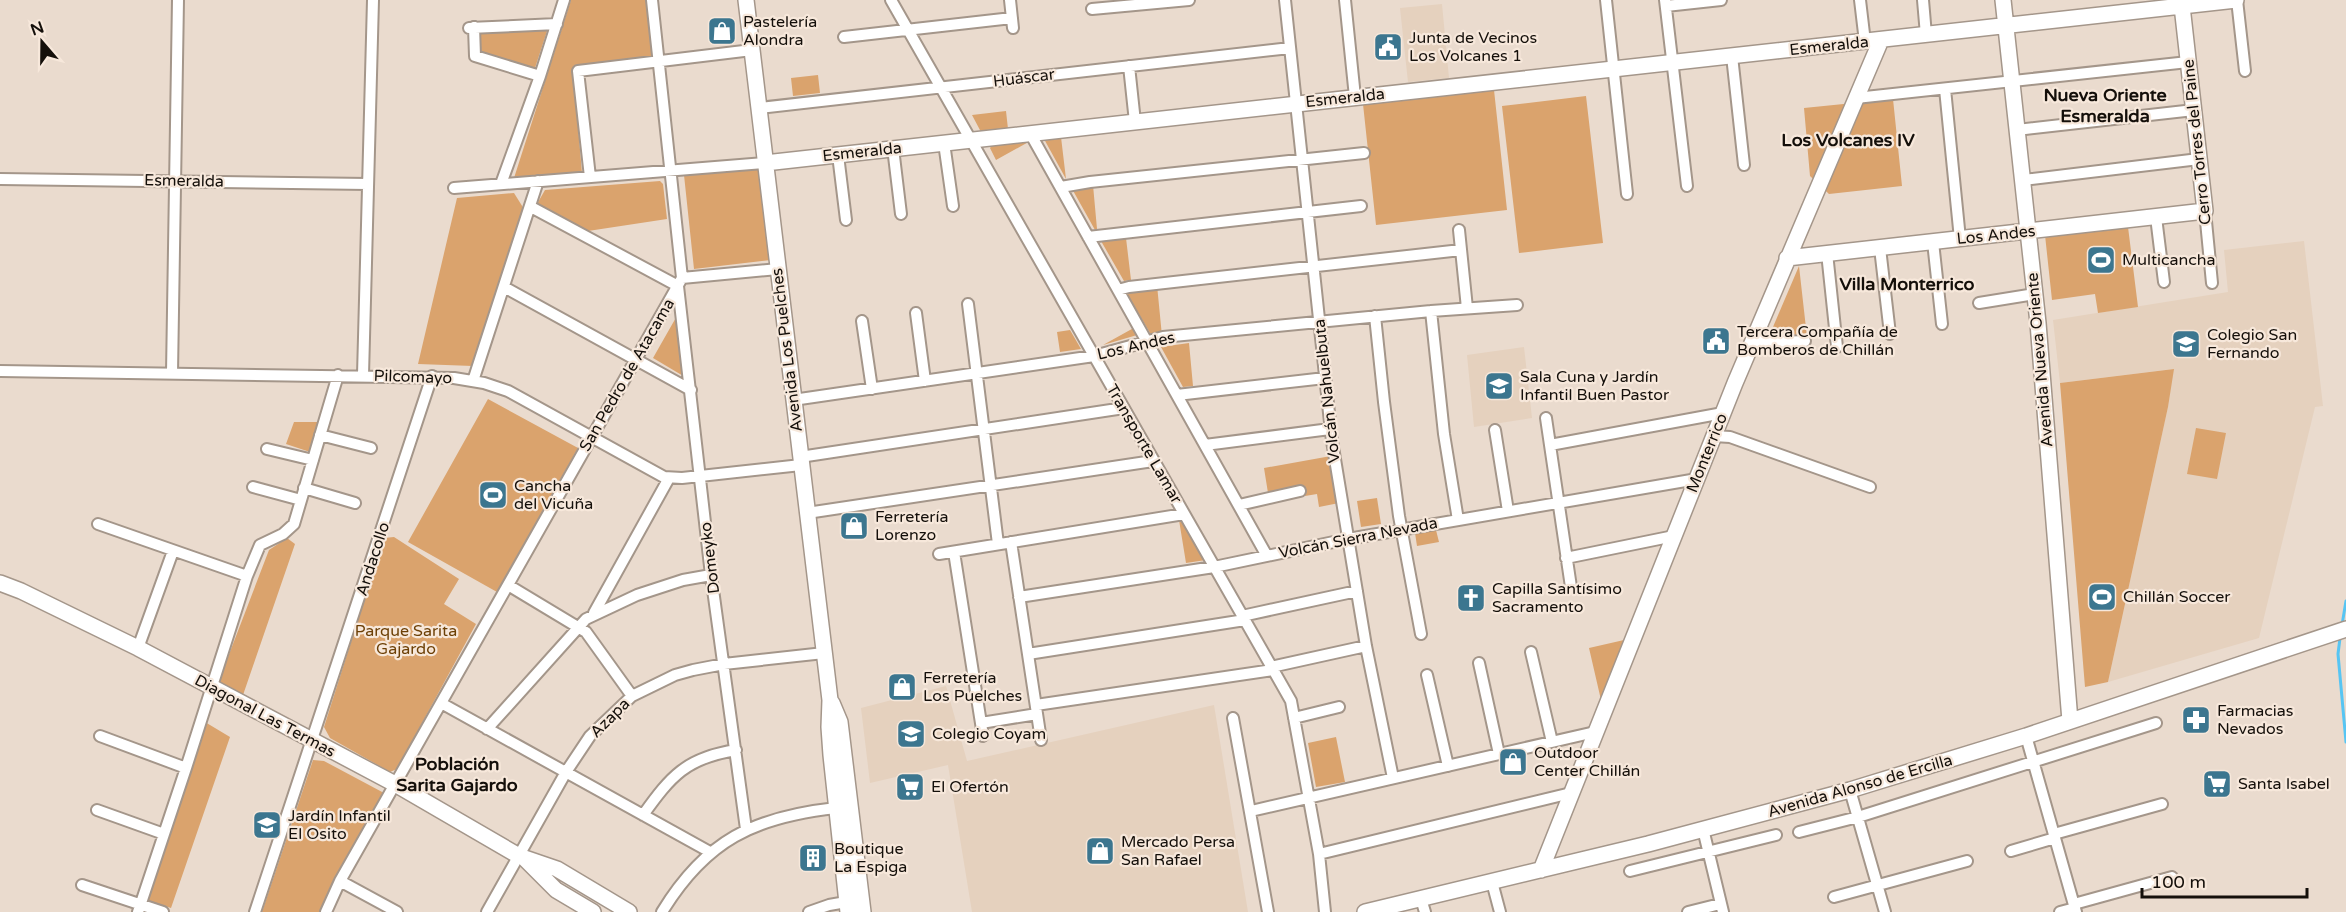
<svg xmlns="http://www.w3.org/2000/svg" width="2346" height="912" font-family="'Varela Round',sans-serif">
  <rect width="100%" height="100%" fill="#eadbce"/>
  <path fill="#e5d1be" d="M1442,4l7,74 -41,4 -8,-74z
    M2304,241l19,165 -8,1 -56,231 -151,44 60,-275 5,-38 -113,14 -7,-63 175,-28 -4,-42z
    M1524,347l8,71 -58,9 -7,-72z
    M946,686l21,75 247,-56 34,207h-276l-24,-147 -78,18 -9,-75z"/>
  <path fill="#daa36d" d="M571,0h78l5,58 -81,10 9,105 -68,5z
    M548,28l-13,40 -55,-16v-21z
    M818,75l2,18 -27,3 -2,-18z
    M1494,90l13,120 -131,15 -13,-121z
    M1586,96l17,147 -84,10 -17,-147z
    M1893,99l9,87 -73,8 -19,-18 -6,-68z
    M1006,111l2,18 -27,3 -9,-17z
    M1061,137l5,42 -22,-40z
    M1032,140l-36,20 -6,-12 3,-4z
    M760,166l11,94 -77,9 -10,-94z
    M660,181l3,3 4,35 -79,12 -51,-27 8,-14z
    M1093,185l4,44 -2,1 -24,-43z
    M514,193l10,16 -51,157 -55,-2 39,-166z
    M2128,227l10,80 -40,6 -3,-19 -43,6 -7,-65z
    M1126,238l5,42 -7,1 -23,-40z
    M1799,266l8,71 -40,4z
    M1157,285l5,51 -9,2 -29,-49z
    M682,307l8,73 -37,-22z
    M1139,325l5,8 -41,12z
    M1070,330l11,19 -21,3 -3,-20z
    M1189,343l4,43 -10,1 -22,-40z
    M2174,369l-6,38 -60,275 -23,5 -25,-304z
    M488,399l90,49 -81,144 -89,-50z
    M294,422h26l-10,30 -24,-8z
    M2196,428l30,5 -9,46 -30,-5z
    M1331,456l8,47 -20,4 -2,-13 -12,2 -2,-9 -35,6 -4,-25z
    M1377,498l4,26 -20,3 -4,-26z
    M1182,519l24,41 -20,3 -7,-43z
    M1436,530l3,12 -22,4 -2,-13z
    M394,537l65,42 -15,25 32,20 -79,145 -7,3 -60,-34 -6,-11 60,-189z
    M287,538l8,6 -52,151 -25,-12 51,-133z
    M1624,640l-23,60 -12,-52z
    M205,722l25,15 -59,171 -25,-8z
    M1336,737l9,45 -29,5 -8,-44z
    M313,760l11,1 60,32 -59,119h-63z"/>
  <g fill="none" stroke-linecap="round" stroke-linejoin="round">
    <path stroke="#57c5f3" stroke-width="3" d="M2342,625l4,-24
      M2340,638l-2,16 8,88"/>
    <g stroke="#a4968a" stroke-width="14">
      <path id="street" d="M652,0l30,278
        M891,0l400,701 28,153 6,58
        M1010,0l3,28
        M1285,0l47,441 34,205 27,132
        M1345,0l10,97
        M1606,0l21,194
        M1665,0l22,186
        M1860,0l5,42
        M1923,0l3,35
        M2237,0l8,71
        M1666,6l55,-6
        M1092,9l97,-9
        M474,27l1,29 65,20
        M469,28l88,-4
        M844,37l168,-19
        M1732,56l12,109
        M1129,66l6,56
        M1945,89l15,150
        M1856,98l332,-36
        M759,108l531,-60
        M2017,130l177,-20
        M1030,133l237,423
        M944,143l9,63
        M893,148l8,66
        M838,155l8,65
        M590,177l-12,-106 174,-21
        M0,179l368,5
        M2023,180l176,-21
        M501,184l39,-108 24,-76
        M1061,187l29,-5 274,-29
        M454,188l311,-25
        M531,207l147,79 33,289 35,254
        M2205,211l7,72
        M2156,217l8,65
        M1459,230l8,78
        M1088,237l273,-31
        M1933,242l9,82
        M1880,248l10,86
        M1827,253l10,94
        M682,278l96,-9
        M504,287l187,103
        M1118,290l11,-3 332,-37
        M1979,303l56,-9
        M968,304l30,240
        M1431,311l13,123 14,86
        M916,313l9,68
        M1375,316l9,86 15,114 22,118
        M862,321l10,68
        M1752,343l53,-2
        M0,371l454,7 30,5 24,8 156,86 18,1 119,-13
        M172,373l6,-373
        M363,375l10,-375
        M473,381l65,-200
        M1177,395l148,-17
        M793,400l301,-44 69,-19 268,-26 86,-6
        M1546,418l25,169
        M1495,430l13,81
        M320,435l51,13
        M1714,436l16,1 140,50
        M1205,445l125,-16
        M1550,445l173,-32
        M267,449l46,11
        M800,457l324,-49
        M253,487l48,13
        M304,488l51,15
        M1239,505l61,-14
        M807,513l346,-52
        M98,524l149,52
        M1011,542l30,198
        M954,552l29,184
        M939,554l245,-40
        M1566,558l108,-22
        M508,585l78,47 46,64
        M1019,597l195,-30 134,-28 349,-60
        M594,613l75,-135
        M1242,616l115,-25
        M138,648l35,-97
        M1531,652l21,90
        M1028,654l217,-34
        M1479,663l20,91
        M1271,667l95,-21
        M1427,675l21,91
        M441,703l269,149
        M1036,705l237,-35
        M1233,718l35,194
        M1294,718l45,-11
        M981,723l56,-9
        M487,729l99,-110 51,-24 46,-15 28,-5
        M100,736l86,32
        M2026,736l50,176
        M1850,790l35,122
        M97,810l67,24
        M1251,811l344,-79
        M643,815c28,-39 43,-57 93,-65
        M1703,829l20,83
        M1799,832l59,-15 298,-94
        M2054,834l108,-30
        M2011,851l44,-13
        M1319,854l252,-61
        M1630,871l146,-36
        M340,881l57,31
        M1492,882l8,30
        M82,885l81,27
        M1834,897l133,-36
        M1421,899l4,13
        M2074,904l98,-27
        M138,912l48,-144 61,-192 13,-31 23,-11 11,-10 44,-149
        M255,912l177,-536
        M326,912l14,-31 342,-603
        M487,912l79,-140 24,-36 42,-40 43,-21 18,-5 31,-6 100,-11
        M662,912c44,-72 92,-95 174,-104
        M809,912l20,-7 23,-4
        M1688,912l32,-8
        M2060,912l15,-4"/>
    </g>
    <g stroke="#a4968a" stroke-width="18">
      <path id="secondary" d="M746,0l84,700 -1,27 2,28 17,157
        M2003,0l35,323 32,398
        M765,163l1471,-163
        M1787,258l418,-47 -23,-205
        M0,583l21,8 117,57 257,136 124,72 38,13 72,43
        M832,703l8,19 23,190
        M525,859l31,31 37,22
        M1541,870l194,-487 146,-343
        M1365,912l283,-68 202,-54 176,-54 320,-107"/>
    </g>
    <use href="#street" stroke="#fff" stroke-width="10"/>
    <use href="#secondary" stroke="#fff" stroke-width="15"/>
  </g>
  <defs>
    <g id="shop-square" transform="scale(1.5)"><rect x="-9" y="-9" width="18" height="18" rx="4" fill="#3c768f" stroke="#f7e8db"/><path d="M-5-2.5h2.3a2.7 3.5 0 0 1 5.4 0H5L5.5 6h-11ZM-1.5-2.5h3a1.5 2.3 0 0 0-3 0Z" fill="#fff"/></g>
    <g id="civic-square" transform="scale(1.5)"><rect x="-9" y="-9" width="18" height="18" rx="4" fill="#3c768f" stroke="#f7e8db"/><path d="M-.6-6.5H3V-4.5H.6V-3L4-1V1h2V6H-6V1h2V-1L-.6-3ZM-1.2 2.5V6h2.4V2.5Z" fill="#fff"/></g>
    <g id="stadium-square" transform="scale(1.5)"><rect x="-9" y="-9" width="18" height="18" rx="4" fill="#3c768f" stroke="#f7e8db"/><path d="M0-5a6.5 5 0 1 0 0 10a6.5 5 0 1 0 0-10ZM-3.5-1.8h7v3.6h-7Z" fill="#fff"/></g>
    <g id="school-square" transform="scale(1.5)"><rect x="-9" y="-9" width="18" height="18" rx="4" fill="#3c768f" stroke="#f7e8db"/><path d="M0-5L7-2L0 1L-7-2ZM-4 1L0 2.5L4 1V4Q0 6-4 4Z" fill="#fff"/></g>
    <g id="church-square" transform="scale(1.5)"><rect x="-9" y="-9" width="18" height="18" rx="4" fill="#3c768f" stroke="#f7e8db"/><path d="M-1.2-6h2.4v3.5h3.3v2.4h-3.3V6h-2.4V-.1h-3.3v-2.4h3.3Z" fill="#fff"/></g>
    <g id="pharmacy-square" transform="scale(1.5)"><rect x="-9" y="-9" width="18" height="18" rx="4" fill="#3c768f" stroke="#f7e8db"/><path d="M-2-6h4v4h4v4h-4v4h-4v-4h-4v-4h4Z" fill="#fff"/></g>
    <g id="supermarket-square" transform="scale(1.5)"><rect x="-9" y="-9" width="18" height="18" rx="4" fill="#3c768f" stroke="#f7e8db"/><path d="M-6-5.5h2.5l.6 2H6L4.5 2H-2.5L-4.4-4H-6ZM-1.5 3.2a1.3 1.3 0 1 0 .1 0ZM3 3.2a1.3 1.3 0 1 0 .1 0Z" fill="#fff"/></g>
    <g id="building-square" transform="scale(1.5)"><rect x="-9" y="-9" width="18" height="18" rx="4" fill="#3c768f" stroke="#f7e8db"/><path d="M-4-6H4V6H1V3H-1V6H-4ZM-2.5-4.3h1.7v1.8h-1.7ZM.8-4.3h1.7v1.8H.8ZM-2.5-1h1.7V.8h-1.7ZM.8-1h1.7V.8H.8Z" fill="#fff"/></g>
  </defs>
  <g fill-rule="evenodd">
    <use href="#shop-square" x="722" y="31"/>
    <use href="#civic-square" x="1388" y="47"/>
    <use href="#stadium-square" x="2101" y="260"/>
    <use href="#civic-square" x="1716" y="341"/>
    <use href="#school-square" x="2186" y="344"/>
    <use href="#school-square" x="1499" y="386"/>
    <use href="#stadium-square" x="493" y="495"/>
    <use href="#shop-square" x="854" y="526"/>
    <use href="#stadium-square" x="2102" y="597"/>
    <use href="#church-square" x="1471" y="598"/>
    <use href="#shop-square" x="902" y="687"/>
    <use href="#pharmacy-square" x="2196" y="720"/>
    <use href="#school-square" x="911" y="734"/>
    <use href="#shop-square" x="1513" y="762"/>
    <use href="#supermarket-square" x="2217" y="784"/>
    <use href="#supermarket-square" x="910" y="787"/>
    <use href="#school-square" x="267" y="825"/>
    <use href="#shop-square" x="1100" y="851"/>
    <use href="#building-square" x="813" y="858"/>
  </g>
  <g text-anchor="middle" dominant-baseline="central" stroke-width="4.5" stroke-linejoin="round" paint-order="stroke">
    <g font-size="16" fill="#140f0a" stroke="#f7e8db" text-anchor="start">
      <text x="743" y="22">Pastelería<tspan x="743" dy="18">Alondra</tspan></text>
      <text x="1409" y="38">Junta de Vecinos<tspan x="1409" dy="18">Los Volcanes 1</tspan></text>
      <text x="2122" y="260">Multicancha</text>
      <text x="1737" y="332">Tercera Compañía de<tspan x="1737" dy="18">Bomberos de Chillán</tspan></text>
      <text x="2207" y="335">Colegio San<tspan x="2207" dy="18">Fernando</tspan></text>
      <text x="1520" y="377">Sala Cuna y Jardín<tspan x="1520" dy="18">Infantil Buen Pastor</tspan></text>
      <text x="514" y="486">Cancha<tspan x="514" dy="18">del Vicuña</tspan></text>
      <text x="875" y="517">Ferretería<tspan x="875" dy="18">Lorenzo</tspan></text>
      <text x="1492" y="589">Capilla Santísimo<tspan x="1492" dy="18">Sacramento</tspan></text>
      <text x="2123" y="597">Chillán Soccer</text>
      <text x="923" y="678">Ferretería<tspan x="923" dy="18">Los Puelches</tspan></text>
      <text x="2217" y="711">Farmacias<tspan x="2217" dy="18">Nevados</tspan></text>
      <text x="932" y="734">Colegio Coyam</text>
      <text x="1534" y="753">Outdoor<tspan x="1534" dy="18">Center Chillán</tspan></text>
      <text x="2238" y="784">Santa Isabel</text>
      <text x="931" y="787">El Ofertón</text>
      <text x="288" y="816">Jardín Infantil<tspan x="288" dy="18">El Osito</tspan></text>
      <text x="1121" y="842">Mercado Persa<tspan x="1121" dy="18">San Rafael</tspan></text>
      <text x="834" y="849">Boutique<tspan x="834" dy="18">La Espiga</tspan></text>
    </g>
    <g font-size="16" fill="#140f0a" stroke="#f7e8db">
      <text transform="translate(1829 46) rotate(-6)">Esmeralda</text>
      <text transform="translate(1024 78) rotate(-7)">Huáscar</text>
      <text transform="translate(1345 98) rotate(-6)">Esmeralda</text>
      <text transform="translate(2197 142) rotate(-96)">Cerro Torres del Paine</text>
      <text transform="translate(862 152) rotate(-6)">Esmeralda</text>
      <text transform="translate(184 181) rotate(1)">Esmeralda</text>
      <text transform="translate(1996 235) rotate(-6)">Los Andes</text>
      <text transform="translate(1136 346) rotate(-13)">Los Andes</text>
      <text transform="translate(787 350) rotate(-97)">Avenida Los Puelches</text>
      <text transform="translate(2040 360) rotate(-95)">Avenida Nueva Oriente</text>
      <text transform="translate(627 375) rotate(-60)">San Pedro de Atacama</text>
      <text transform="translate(413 377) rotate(2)">Pilcomayo</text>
      <text transform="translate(1327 391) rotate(-96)">Volcán Nahuelbuta</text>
      <text transform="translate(1144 444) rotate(60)">Transporte Lamar</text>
      <text transform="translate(1707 453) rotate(-68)">Monterrico</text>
      <text transform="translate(1358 538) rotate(-11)">Volcán Sierra Nevada</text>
      <text transform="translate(710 558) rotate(-97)">Domeyko</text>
      <text transform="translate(373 559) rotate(-72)">Andacollo</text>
      <text transform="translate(265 716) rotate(28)">Diagonal Las Termas</text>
      <text transform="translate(610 718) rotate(-45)">Azapa</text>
      <text transform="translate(1860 786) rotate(-16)">Avenida Alonso de Ercilla</text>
    </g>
    <g font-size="16" fill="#6c3f05" stroke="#f7e8db">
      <text x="406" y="631">Parque Sarita<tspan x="406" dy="18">Gajardo</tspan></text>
    </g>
    <g font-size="18" font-weight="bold" fill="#140f0a" stroke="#f7e8db">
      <text x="2105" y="95">Nueva Oriente<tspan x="2105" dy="21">Esmeralda</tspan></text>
      <text x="1848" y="140">Los Volcanes IV</text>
      <text x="1907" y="284">Villa Monterrico</text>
      <text x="457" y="764">Población<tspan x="457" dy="21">Sarita Gajardo</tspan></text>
    </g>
  </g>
  <g transform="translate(42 42) rotate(340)" stroke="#f7e8db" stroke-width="4.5" paint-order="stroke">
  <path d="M0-4.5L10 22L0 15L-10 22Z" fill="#140f0a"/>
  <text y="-9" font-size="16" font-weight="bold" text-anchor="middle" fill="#140f0a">N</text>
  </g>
  <path d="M2142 888v9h165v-9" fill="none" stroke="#140f0a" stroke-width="3"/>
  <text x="2151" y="888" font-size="18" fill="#140f0a" stroke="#f7e8db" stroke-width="4.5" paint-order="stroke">100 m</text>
</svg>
